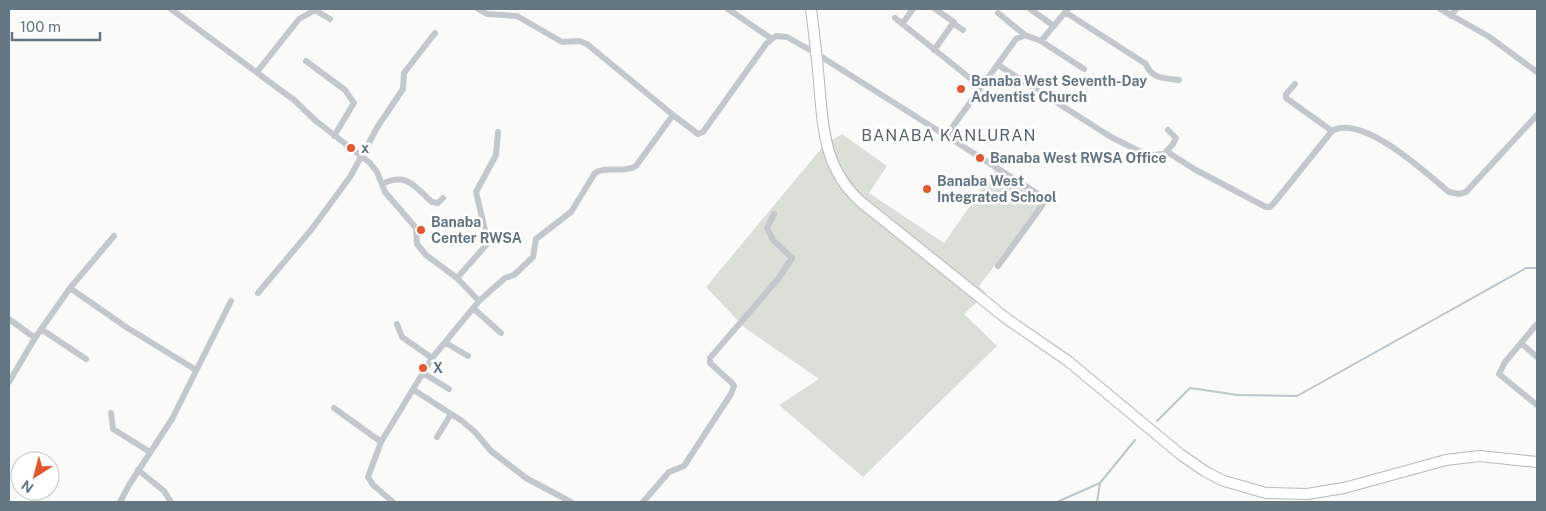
<svg xmlns="http://www.w3.org/2000/svg" width="1546" height="511" font-family="'Public Sans',sans-serif">
  <rect width="100%" height="100%" fill="#fafaf8"/>
  <path fill="#dadfd7" d="M842,134l45,32 -18,27 75,50 52,-74 47,33 -64,84 7,8 -22,20 33,32 -134,131 -84,-72 40,-26 -74,-51 -39,-41 119,-143z"/>
  <g fill="none" stroke-linecap="round" stroke-linejoin="round">
    <path stroke="#bbc7cb" stroke-width="2" d="M1157,421l33,-33 48,7 59,1 229,-128h11
      M1057,502l43,-19 35,-43
      M1097,502l3,-19"/>
    <g stroke="#b5babe" stroke-width="12">
      <path id="primary" d="M811,9c3,24 6,48 8,73 4,46 5,87 42,120l146,117 61,42 112,93 26,18 18,9 42,12 41,1 37,-6 102,-28 33,-4 58,6"/>
    </g>
    <path stroke="#c3c8cc" stroke-width="6" d="M171,9l123,91 22,21 54,42 7,9 8,20 31,36 1,16 9,11 31,23 22,23 26,-23 9,-3 19,-18 3,-18 35,-27 24,-39c12,-8 28,1 41,-7l37,-51 25,19 5,-2 63,-88 10,-8 11,1 30,17 226,143 1,6 -46,63
      M478,9l9,5 30,2 45,26 17,-1 8,3 86,71
      M728,9l44,30
      M1030,9l24,17
      M1440,9l48,27 49,36
      M1065,12l81,52c5,15 19,14 33,16
      M998,13l27,22
      M1451,16l5,-7
      M895,18l86,69
      M902,24l11,-15
      M954,24l9,6
      M1041,41l43,28
      M934,50l20,-28 -19,-13
      M306,61l39,29 9,13 -20,33
      M998,65l113,72 32,16 11,2 15,-2 25,16 72,38h4l4,-4 58,-72c30,-18 94,42 117,61l10,2 7,-2 71,-77
      M257,72l42,-53 16,-9 15,9
      M1295,84l-9,10v4l46,33
      M946,136l70,-97 9,-4 16,6 27,-32
      M1164,154l9,-10 3,-6 -8,-8
      M382,184c25,-12 32,2 50,18l6,1 5,-5
      M457,278l31,-35 -12,-51 20,-37 2,-23
      M70,288l44,-52
      M258,293l53,-63 39,-53 28,-51 25,-37 1,-16 31,-40
      M473,308l28,25
      M9,319l26,19
      M397,324l5,13 30,21
      M1536,325l-15,18 16,14
      M41,329l45,30
      M446,343l22,13
      M1521,343l-16,19 -6,12 38,31
      M423,373l26,16
      M9,382l26,-44 35,-50 56,39 70,43
      M414,390l48,31 13,11 16,19 35,27 45,24
      M334,408l47,34
      M111,413l2,16 37,23
      M437,437l14,-23
      M138,470l26,21 7,11
      M120,502l9,-17 43,-66 59,-118
      M393,502l-20,-17 -5,-8 13,-35 51,-84 47,-57
      M643,502l26,-30 15,-6 47,-72 3,-8 -2,-3 -22,-20v-5l68,-79 14,-21 -19,-18 -6,-12 7,-14"/>
    <use href="#primary" stroke="#fff" stroke-width="10"/>
  </g>
  <g fill="#e4572e" stroke="#fff" stroke-width="2">
    <circle cx="961" cy="89" r="5"/>
    <circle cx="351" cy="148" r="5"/>
    <circle cx="980" cy="158" r="5"/>
    <circle cx="927" cy="189" r="5"/>
    <circle cx="421" cy="230" r="5"/>
    <circle cx="423" cy="368" r="5"/>
  </g>
  <g text-anchor="middle" dominant-baseline="central" stroke-width="5" stroke-linejoin="round" paint-order="stroke">
    <g font-size="14" font-weight="bold" fill="#657683" stroke="#fff" text-anchor="start">
      <text x="971" y="81">Banaba West Seventh-Day<tspan x="971" dy="16">Adventist Church</tspan></text>
      <text x="361" y="148">x</text>
      <text x="990" y="158">Banaba West RWSA Office</text>
      <text x="937" y="181">Banaba West<tspan x="937" dy="16">Integrated School</tspan></text>
      <text x="431" y="222">Banaba<tspan x="431" dy="16">Center RWSA</tspan></text>
      <text x="433" y="368">X</text>
    </g>
    <g font-size="16" letter-spacing="1" fill="#57646e" stroke="#fff">
      <text x="949" y="135">BANABA KANLURAN</text>
    </g>
  </g>
  <rect width="1546" height="511" fill="none" stroke="#657683" stroke-width="20"/>
  <g transform="translate(35 476) rotate(216)"><circle r="24" fill="#ffffff" stroke="#c1c8cd"/>
  <path d="M0-4L9 19L0 12L-9 19Z" fill="#e4572e"/>
  <text y="-8" font-size="14" font-weight="bold" text-anchor="middle" fill="#657683">N</text>
  </g>
  <path d="M12 32v8h88v-8" fill="none" stroke="#657683" stroke-width="2.5"/>
  <text x="20" y="32" font-size="15" fill="#657683" stroke="#ffffff" stroke-width="4" paint-order="stroke">100 m</text>
</svg>
